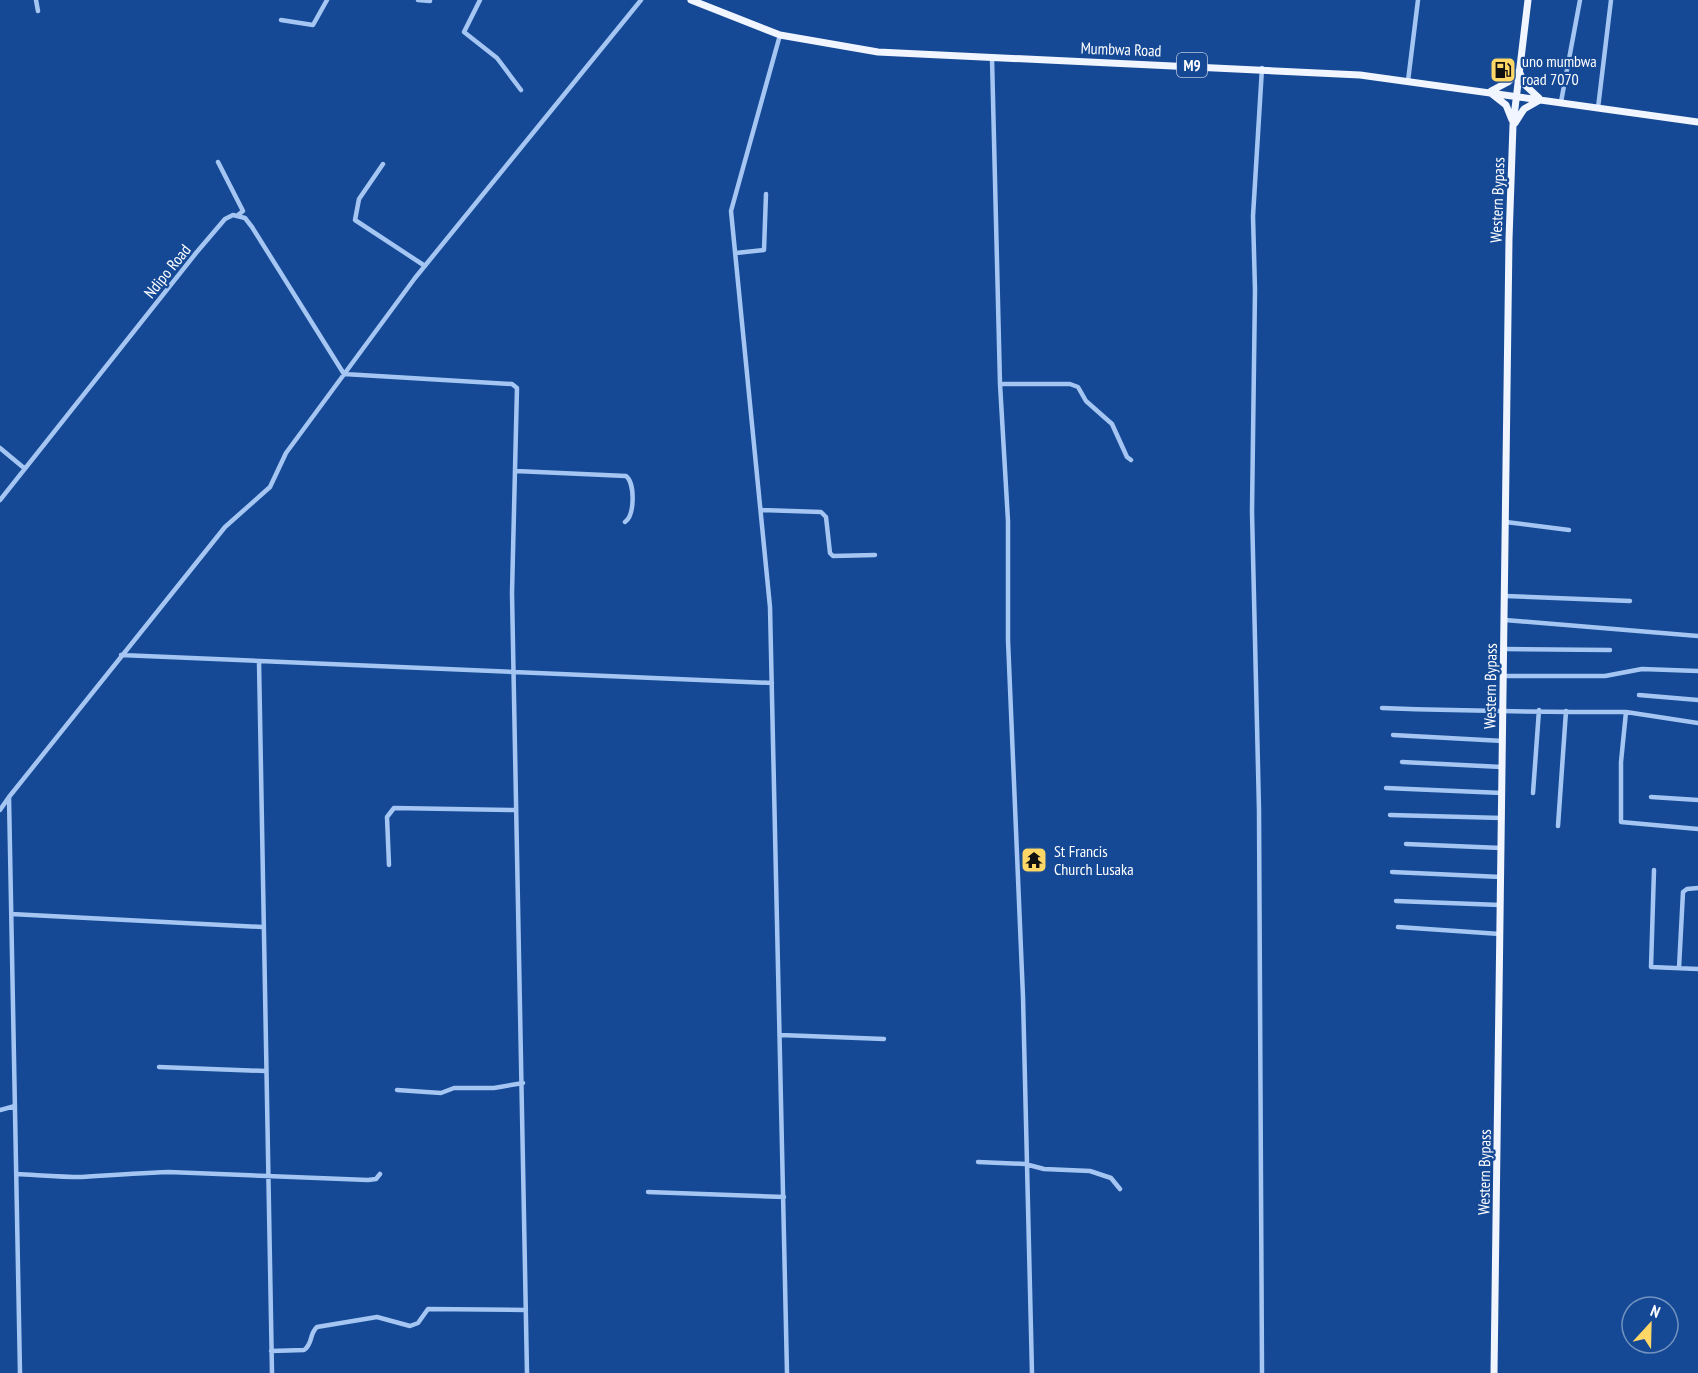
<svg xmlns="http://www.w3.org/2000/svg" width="1698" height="1373" font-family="'PT Sans Narrow',sans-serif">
  <rect width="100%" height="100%" fill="#154995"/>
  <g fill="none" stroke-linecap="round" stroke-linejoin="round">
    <path stroke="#a5c6f2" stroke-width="4.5" d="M36,0l2,11
      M418,0l12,1
      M480,0l-16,32 33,26 24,32
      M281,20l32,5 14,-25
      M780,35l-49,176 39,396 17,766
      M992,58l8,326 8,137v119l15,357 9,376
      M1262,68l-9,148 2,74 -3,222 7,298 3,563
      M1408,81l10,-81
      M1561,102l19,-102
      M1598,108l13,-108
      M218,162l25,49 -5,4
      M383,164l-24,35 -4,21 70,46
      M736,253l28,-3 2,-56
      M1000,384h70l8,3 8,14 26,23 15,33 4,3
      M0,448l24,20
      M516,471l110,5c9,7 9,39 -1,46
      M0,500l196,-247 29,-34 8,-4 12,3 7,9 92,147 168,10 5,4 -5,205 15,780
      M761,510l60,2 5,5 4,36 3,3 42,-1
      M1506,522l63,8
      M1505,596l125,5
      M1505,620l193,16
      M1504,649l106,1
      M121,655l651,28
      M259,661l13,712
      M1503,676h102l37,-7 56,2
      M1639,695l59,5
      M1382,708c81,3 162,4 244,4
      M1698,723l-72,-11 -5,50v60l77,7
      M1393,735l110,6
      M1402,762l100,5
      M1386,788l116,5
      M1533,793l6,-83
      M1651,797l47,3
      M0,810l9,-13
      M1390,815l112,3
      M1558,826l8,-115
      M1406,844l95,4
      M389,865l-2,-48 7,-9 121,2
      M1654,870l-3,97 47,2
      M1392,872l109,5
      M1396,901l104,4
      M11,914l251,13
      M1398,927l102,7
      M1679,968l4,-76 4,-3 11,-1
      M781,1035l103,4
      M159,1067l106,4
      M397,1090l44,3 13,-5h40l29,-5
      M0,1110l15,-4
      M978,1162l47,2 19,5 46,2 21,7 9,11
      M17,1174c21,1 43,3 65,3 29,-2 58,-4 87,-5l199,8 8,-1 4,-5
      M648,1192l136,5
      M271,1351l33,-1c9,-6 5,-16 13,-23l60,-10 33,9 8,-3 10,-14 98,1
      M20,1373l-11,-576 216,-270 45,-40 16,-34 129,-175 226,-278"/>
    <path stroke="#f0f5ff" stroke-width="7" d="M691,0l89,35 98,17 482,23 338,47
      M1491,91l17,-9 11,-11 6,14 14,13
      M1492,94l14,11 6,15
      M1515,123l9,-14 14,-8
      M1494,1373l15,-1134 4,-114 15,-125"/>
  </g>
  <defs>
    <g id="fuel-square" transform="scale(1.35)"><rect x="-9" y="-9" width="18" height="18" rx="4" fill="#ffd766" stroke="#154995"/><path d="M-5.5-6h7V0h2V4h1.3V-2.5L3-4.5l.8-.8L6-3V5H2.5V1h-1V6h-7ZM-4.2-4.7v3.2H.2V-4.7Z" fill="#111"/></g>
    <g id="temple-square" transform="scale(1.35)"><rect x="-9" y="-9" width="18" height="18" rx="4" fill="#ffd766" stroke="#154995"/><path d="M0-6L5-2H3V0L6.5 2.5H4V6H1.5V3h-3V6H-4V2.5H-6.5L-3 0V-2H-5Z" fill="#111"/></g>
  </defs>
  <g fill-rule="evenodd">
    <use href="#fuel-square" x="1503" y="70"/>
    <use href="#temple-square" x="1034" y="860"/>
  </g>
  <g text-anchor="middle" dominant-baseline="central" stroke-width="4.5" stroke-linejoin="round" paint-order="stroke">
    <rect fill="#154995" stroke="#b9c8df" stroke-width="1.5" x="1177" y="53" width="30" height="24" rx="4.5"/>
    <g font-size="15" font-weight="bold" fill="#fff">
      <text x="1192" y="65">M9</text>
    </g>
    <g font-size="16" fill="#fff" stroke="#154995">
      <text transform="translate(1121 49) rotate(2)">Mumbwa Road</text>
      <text transform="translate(1497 200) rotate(-88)">Western Bypass</text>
      <text transform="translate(167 271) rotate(-51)">Ndipo Road</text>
      <text transform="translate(1490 686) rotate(-89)">Western Bypass</text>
      <text transform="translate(1484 1172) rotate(-89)">Western Bypass</text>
    </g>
    <g font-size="16" fill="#fff" stroke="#154995" text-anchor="start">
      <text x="1522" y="61">uno mumbwa<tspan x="1522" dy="18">road 7070</tspan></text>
      <text x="1054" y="851">St Francis<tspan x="1054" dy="18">Church Lusaka</tspan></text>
    </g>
  </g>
  <g transform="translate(1650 1325) rotate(22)"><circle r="28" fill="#154995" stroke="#7392bf" stroke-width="1.5"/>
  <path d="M0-4.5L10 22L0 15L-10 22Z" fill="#ffd766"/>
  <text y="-9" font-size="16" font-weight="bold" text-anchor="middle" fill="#ffffff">N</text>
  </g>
</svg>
